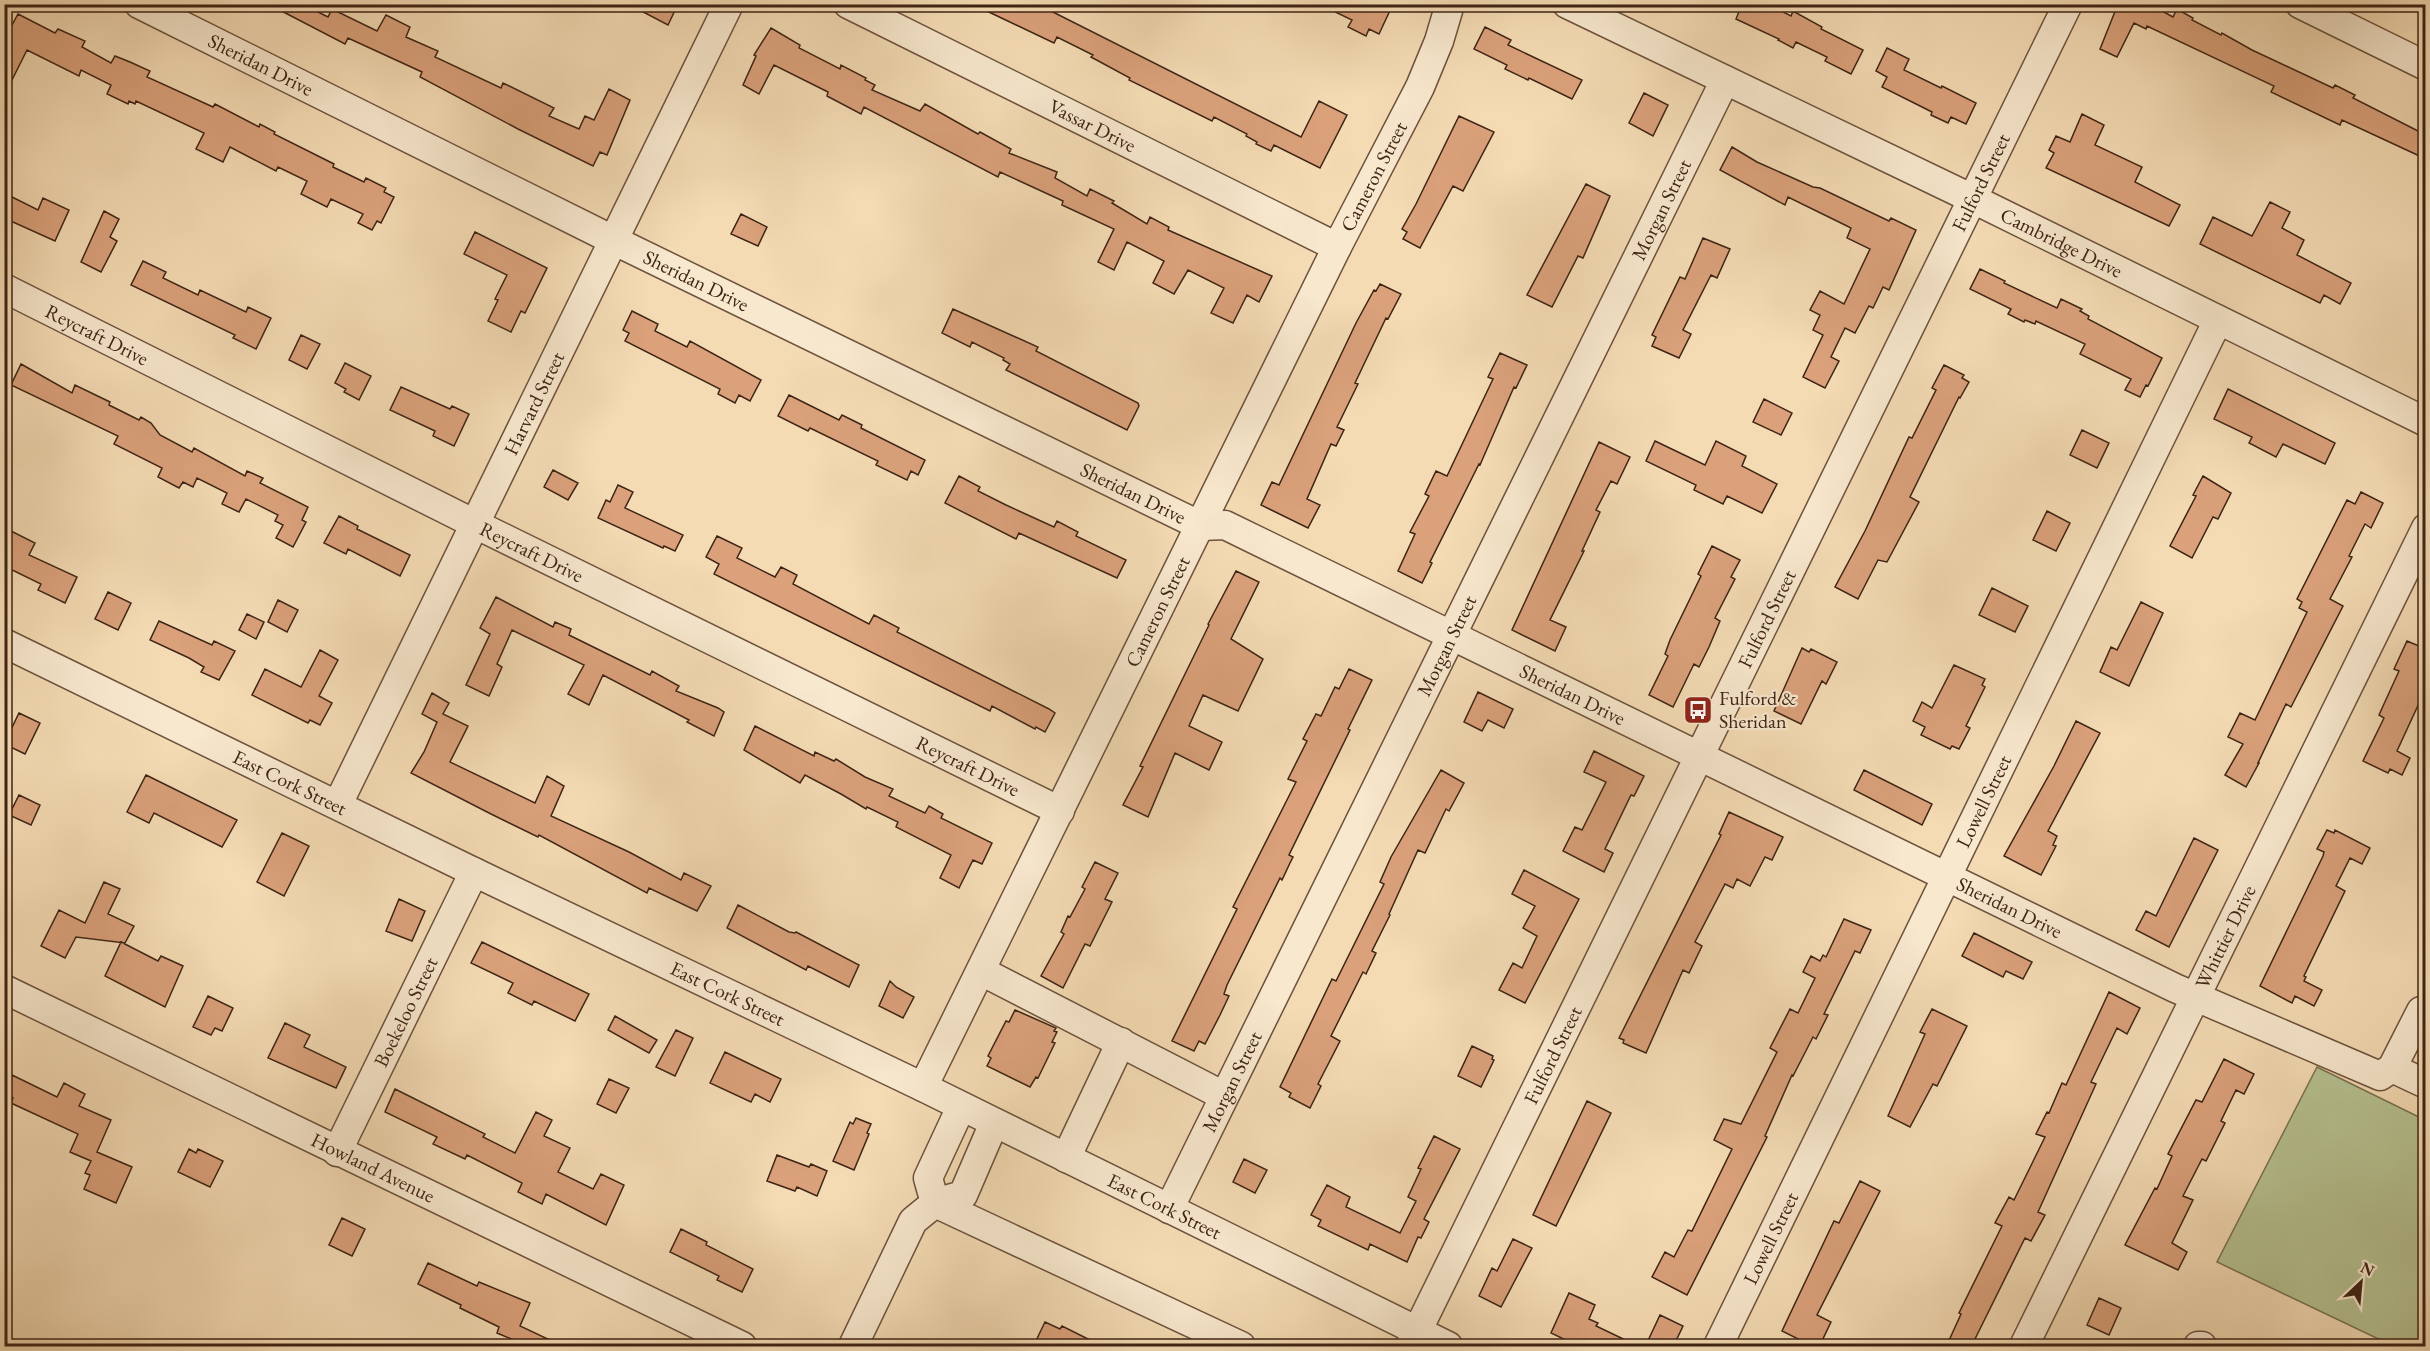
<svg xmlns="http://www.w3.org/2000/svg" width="2430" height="1351" font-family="'EB Garamond',serif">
  <rect width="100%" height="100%" fill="#f4dbb4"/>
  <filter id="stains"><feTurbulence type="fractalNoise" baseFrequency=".00333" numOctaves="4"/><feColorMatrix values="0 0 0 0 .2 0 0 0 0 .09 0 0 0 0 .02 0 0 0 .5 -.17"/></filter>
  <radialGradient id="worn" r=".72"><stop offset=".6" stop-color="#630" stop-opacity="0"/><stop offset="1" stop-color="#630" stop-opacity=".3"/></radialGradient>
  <path fill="#b6c191" stroke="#7a7253" stroke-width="1.5" d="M2317,1067l108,53v226h-32l-176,-84z"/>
  <path fill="#daa17b" stroke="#3e2415" stroke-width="1.5" d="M268,4h34l26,13 4,-8 45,22 9,-16 24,12 -4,10 32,14 -3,6 66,31 2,-5 51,25 -5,8 30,13 6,-13 9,4 15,-31 21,11 -23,55 -7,-3 -7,14 -75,-37 -98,-52 2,-5 -74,-34 -3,6z
    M628,4h50l-10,21z
    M972,4h71v3l258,130 18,-36 28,14 -27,53 -46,-23 -3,6 -15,-7 1,-2 -11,-6 1,-2 -33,-17 -2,4 -83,-41 1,-2 -39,-21 2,-2 -36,-18 -3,6z
    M1319,4h74l-14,30 -10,-5 -3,7 -18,-9 4,-7z
    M1742,4h25l24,12 2,-5 29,16 -1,2 42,21 -12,24 -26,-13 2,-4 -31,-15 -3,6 -15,-8 1,-1 -43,-20z
    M2118,4h31l24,13 4,-8 16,9 -1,2 29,15 1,-2 30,17 81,38 2,-3 20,10 -2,3 73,37v24l-84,-39 -2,5 -69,-33 3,-6 -127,-60 -1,3 -12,-6 -17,34 -17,-8z
    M18,14l37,19 3,-4 27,12 -3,6 29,16 4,-7 15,6 20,9 -3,6 66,30 2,-3 44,23 1,-3 15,8 -1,2 60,30 -1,3 31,15 2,-4 20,10 -2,4 10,5 -13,26 -4,-2 -5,9 -14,-7 5,-9 -32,-15 -4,8 -26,-13 6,-13 -29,-14 -2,4 -46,-24 -7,15 -27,-13 8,-16 -68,-32 -1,3 -6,-3 -1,3 -21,-10 4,-9 -30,-15 -2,6 -52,-26 -23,46v-56z
    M1485,27l26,13 -3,5 74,35 -10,19 -43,-21 -1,2 -23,-11 2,-4 -33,-16z
    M771,28l29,17 -1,3 41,21 1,-4 25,13 -1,2 10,5 -3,5 48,21 5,-7 53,30 2,-2 31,17 -2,4 48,19 -2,6 32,18 3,-7 24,12 -2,2 35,21 3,-7 19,10 -1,3 104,46 -13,26 -12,-7 -14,28 -22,-10 13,-25 -36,-18 -14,24 -21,-11 11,-22 -37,-19 -13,28 -16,-8 16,-33 -52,-24 1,-4 -63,-29 -2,5 -134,-70 -3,7 -34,-18 1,-4 -54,-27 -15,29 -16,-9 13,-29 -2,-1z
    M1887,48l22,11 -5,11 37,18 1,-2 34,17 -10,21 -15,-7 -3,6 -17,-8 1,-3 -50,-25 5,-10 -11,-6z
    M1644,93l24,12 -15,31 -24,-13z
    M2082,114l22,11 -9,20 47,22 -7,15 45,23 -11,21 -123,-58 8,-15 -5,-3 7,-14 14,6z
    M1459,116l35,16 -31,59 -10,-5 -33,62 -17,-9 4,-7 -5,-3 14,-25z
    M1732,147l25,15 56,25 7,1 69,33 2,-3 25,12 -27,60 -6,-3 -10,21 -4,-2 -14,27 -10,-5 -14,29 8,4 -14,27 -22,-11 20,-42 -10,-5 7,-15 -10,-5 10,-19 24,13 26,-55 -23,-11 4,-10 -6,-3 -57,-28 -3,8 -65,-35z
    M1586,184l24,12 -27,62 -5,-2 -26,51 -25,-12z
    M4,193l34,17 5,-12 26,12 -14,31 -51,-23z
    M2270,202l20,10 -8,16 22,12 -7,15 54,28 -11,21 -16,-9 -4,8 -120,-59 13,-27 39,19z
    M104,211l15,8 -9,18 7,4 -16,31 -20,-10z
    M741,214l26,13 -9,19 -27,-12z
    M475,232l72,36 -22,45 -4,-2 -10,21 -23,-11 10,-21 -3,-1 12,-24 -43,-21z
    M1703,238l27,11 -13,29 -6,-3 -28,55 8,4 -12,24 -27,-12 4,-9 -4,-2 28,-58 5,2z
    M143,261l23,11 -3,6 35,17 2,-5 46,22 2,-5 23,11 -15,31 -23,-11 2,-3 -104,-50z
    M1980,269l25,12 -1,2 53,25 4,-9 21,10 -2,2 9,5 -1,3 74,39 -14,28 -2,-1 -6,12 -15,-7 6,-11 -51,-25 5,-10 -49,-23 -1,3 -10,-4 -1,2 -16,-8 3,-5 -41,-20z
    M1380,284l21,10 -13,25 -2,-1 -31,65 3,1 -21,43 7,3 -8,16 -5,-2 -24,55 13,6 -12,23 -47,-23 11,-23 7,3 77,-162 18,-33 2,1z
    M953,309l85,38 -2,4 102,52 1,3 -12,24 -121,-60 4,-6 -7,-4 1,-2 -32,-16 -2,5 -28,-14z
    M632,311l26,13 -3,7 32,16 3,-6 71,39 -11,21 -11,-6 -4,8 -17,-9 2,-5 -95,-48 4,-8 -6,-3z
    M301,335l19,9 -13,25 -18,-9z
    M1500,353l27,12 -11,23 -2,-1 -34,78 -1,-1 -49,98 2,1 -10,20 -24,-12 17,-37 -5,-2 19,-36 -4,-2 11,-23 11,5 46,-97 -5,-2z
    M345,363l26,13 -12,24 -15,-8 2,-3 -11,-6z
    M21,364l51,29 3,-8 35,17 -1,3 30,15 2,-3 10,6 9,12 32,17 2,-4 51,28 2,-5 16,7 -3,5 48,24 -6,13 4,2 -13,25 -17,-9 7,-13 -8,-4 3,-6 -32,-16 -7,13 -17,-8 5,-11 -30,-15 -4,9 -10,-5 -4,6 -21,-11 4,-9 -48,-24 4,-8 -107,-51z
    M1944,365l20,10 -2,3 7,4 -9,16 -1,-1 -49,100 9,5 -32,60 -9,-2 -20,39 -23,-12 30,-56 44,-94 3,1 24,-48 -4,-2z
    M401,387l49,22 2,-3 17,8 -15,32 -21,-10 2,-5 -45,-21z
    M2228,389l107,54 -10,21 -42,-20 -7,13 -27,-14 3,-6 -38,-18z
    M789,395l50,25 3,-5 20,10 -1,3 64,32 -7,15 -7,-4 -4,9 -31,-15 2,-4 -68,-33 -2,3 -30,-15z
    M1764,399l28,14 -11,22 -28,-13z
    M2082,430l27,13 -12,25 -27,-13z
    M1655,441l50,24 11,-24 30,15 -4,10 35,18 -15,29 -35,-17 -4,8 -29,-14 2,-5 -50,-24z
    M1599,442l31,15 -13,27 -6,-3 -15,29 4,2 -18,39h2l-34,69 16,7 -11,24 -43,-21z
    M553,470l25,13 -10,17 -24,-13z
    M959,476l21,11 -2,4 28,14 48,22 3,-6 21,11 -2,4 50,24 -9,18 -98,-45 -3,6 -71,-36z
    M2203,476l28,17 -13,26 -5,-2 -21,41 -22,-12 26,-50 -3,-1z
    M618,485l15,7 -8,16 58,27 -8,16 -11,-5 -1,2 -65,-30 8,-18 4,2z
    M2361,492l22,11 -12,25 -6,-4 -16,32 3,1 -22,42 13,7 -52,101 -5,-3 -28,59h1l-13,24 -21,-12 18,-31 -15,-7 12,-24 15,7 52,-108 -8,-4 3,-6 -5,-3 50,-99 8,4z
    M2047,511l23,12 -14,28 -23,-11z
    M339,516l19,10 -1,3 53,26 -10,21 -52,-27 -2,5 -22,-11z
    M11,531l24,12 -6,12 48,22 -12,26 -27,-13 3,-6 -37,-18v-22z
    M717,536l25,12 -5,10 38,19 6,-10 16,8 -4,9 76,40 5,-9 25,13 -2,4 152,77 6,4 -10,19 -9,-5 -1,2 -43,-23 -2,5 -276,-137 5,-10 -13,-7z
    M1712,546l28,14 -9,17 4,2 -20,39 5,3 -11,26 -10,20 -5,-3 -21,43 -24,-12 19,-39 -3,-2 5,-14 31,-64 -3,-2z
    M1236,571l23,11 -28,57 32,20 -25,52 -35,-16 -14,31 33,16 -13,28 -34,-17 -27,64 -25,-12 20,-38 -3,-1 69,-141 -1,-1z
    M1992,588l36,18 -13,26 -36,-17z
    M108,592l23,11 -13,27 -23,-11z
    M496,597l57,30 2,-5 16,7 -2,6 81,40 2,-4 27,15 -3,5 42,17 6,4 -10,24 -27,-14 2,-2 -86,-45 -14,30 -21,-11 16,-29 -72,-35 -15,34 5,3 -13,29 -23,-11 24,-51 -10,-6z
    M278,600l20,10 -11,22 -19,-10z
    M2141,602l22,11 -34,73 -29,-14 11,-25 6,3z
    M247,614l17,8 -8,17 -17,-9z
    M159,621l53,24 2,-4 21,10 -16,29 -18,-8 3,-5 -15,-9 -39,-18z
    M2407,641l19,8v39l-29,63 13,7 -8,17 -12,-6 -2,4 -25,-12 21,-43 -5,-3 20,-44 -5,-2z
    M1802,648l7,4 2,-3 26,13 -11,22 -4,-3 -21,43 -27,-13z
    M320,650l18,10 -19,36 13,7 -12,22 -10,-5 -2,3 -56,-28 13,-26 36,18z
    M1954,665l31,14 -3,6 3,2 -19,39 4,2 -11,21 -7,-3 -2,3 -29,-14 4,-8 -12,-6 9,-19 10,6z
    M1349,669l23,11 -24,49 2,1 -61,125 4,2 -3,6 -8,17 -2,-2 -53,107 -3,9 5,2 -9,19 -15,29 -6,-3 -5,10 -22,-10 65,-132 -4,-2 63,-125 -8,-3 19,-38 -4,-2 13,-25 5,2 14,-29 4,2z
    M1478,692l35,17 -9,19 -16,-8 -6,11 -18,-9z
    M432,693l17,10 -6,11 25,12 -18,36 85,41 12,-27 17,10 -13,30 78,36 52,28 3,-7 27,13 -14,25 -48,-23 -2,5 -108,-58 -1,2 -47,-23 -80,-41 13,-21 13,-30 -15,-8z
    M19,713l21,10 -15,31 -21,-10z
    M2076,721l24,12 -52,98 9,5 -4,9 3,1 -15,29 -37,-19 50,-90z
    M755,726l59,30 1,-4 19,9 2,-2 29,18 28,12 -4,7 36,17 4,-7 14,8 -2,4 51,25 -10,21 -9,-4 -14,28 -19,-10 11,-23 -55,-28 2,-5 -31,-15 -1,2 -25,-15 -36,-19 -5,8 -56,-33z
    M1594,751l50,25 -10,20 -3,-1 -26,54 8,4 -9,19 -41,-21 12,-24 7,3 24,-48 -22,-10z
    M1441,770l23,13 -15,28 -3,-2 -21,44 -7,-3 -29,64 1,1 -18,36 4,2 -10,21 -3,-2 -32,64 9,5 -22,43 3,2 -11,22 -21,-11 2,-4 -11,-6 52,-108 4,2 48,-97 -4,-2 11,-25z
    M1864,770l68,34 -10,21 -68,-35z
    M146,775l91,45 -15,27 -68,-34 -5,10 -22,-11z
    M19,795l21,10 -9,20 -22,-10z
    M1729,812l54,25 -11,23 -7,-3 -15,29 -13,-7 -4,9 -8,-4 -30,58 7,4 -13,27 -6,-3 -37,83 -23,-10 1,-3 -5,-2 102,-203 -2,-1z
    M2327,830l7,3 1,-3 35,18 -8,16 -12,-6 -14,28 9,5 -41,85 2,1 -2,4 18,9 -8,16 -19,-10 -3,7 -32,-17 63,-130 1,-4 -7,-3z
    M282,833l27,13 -25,50 -27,-14z
    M2194,838l24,12 -49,97 -33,-17 10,-19 10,5z
    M1095,862l23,11 -13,26 7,3 -22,44 -5,-2 -22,44 -22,-12 23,-42 -3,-2 7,-16 2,1 15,-28 -3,-2z
    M1524,870l55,29 -54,104 -26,-13 14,-27 9,5 15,-32 -14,-8 12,-22 -23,-12z
    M104,882l16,7 -12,25 26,12 -9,17 -49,-6 -11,21 -24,-12 18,-36 26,13z
    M399,899l26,12 -13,30 -26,-10z
    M738,905l51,27 6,1 1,-1 63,33 -10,22 -41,-21 -2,4 -79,-42z
    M1844,919l27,11 -11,23 -5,-2 -31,63 4,1 -12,24 -3,-2 -20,39 -1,-1 -27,61 2,1 -80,158 -35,-18 13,-25 9,5 14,-27 4,1 40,-82 -18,-9 10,-21 17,5 36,-72 -7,-4 20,-39 8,4 17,-35 -12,-6 8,-16 9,5 3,-6 3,2z
    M1974,933l58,29 -9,17 -17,-8 -3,6 -41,-21z
    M121,942l37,19 3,-5 22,10 -18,41 -60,-31z
    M482,942l107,52 -14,27 -41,-20 -2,4 -24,-12 5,-10 -42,-20z
    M890,981l6,6 18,10 -11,21 -24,-12z
    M2109,992l31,16 -13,26 -10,-6 -26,54 5,2 -58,128 7,3 -14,26 -6,-3 -54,109h-25l15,-33 -2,-1 43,-87 -7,-3 14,-26 5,3 31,-63 -9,-3 11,-22 2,1 13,-30 4,2z
    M208,996l25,12 -11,23 -7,-3 -4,7 -18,-8z
    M1932,1009l35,17 -30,60 -4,-2 -23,43 -22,-11 37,-82 -5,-2z
    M1015,1010l41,18 -2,3 3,1 -5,10 3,1 -17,35 -2,-1 -6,10 -43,-21 4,-8 -3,-2 18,-35 3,1z
    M615,1016l42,24 -8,13 -41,-23z
    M285,1023l25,12 -6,12 42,20 -10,21 -68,-30z
    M676,1030l17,8 -18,38 -19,-9z
    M1472,1046l21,10 -1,3 2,1 -13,27 -23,-11z
    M725,1052l56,27 -11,23 -15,-8 -4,8 -41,-19z
    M2224,1059l30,15 -10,20 -8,-4 -15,31 4,2 -19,38 -4,-2 -19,37 10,4 -21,43 15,9 -9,18 -53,-25 30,-57 2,1 15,-33 -4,-2 28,-54 6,2z
    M12,1075l45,22 7,-14 21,11 -6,12 32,14 -14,32 35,15 -16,36 -32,-14 6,-14 -5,-2 6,-12 -21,-9 8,-18 -67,-31 2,-5 -9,-4v-3z
    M609,1079l20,9 -13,25 -19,-9z
    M395,1089l90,45 -2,3 32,16 21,-41 16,8 -8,16 26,12 -12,24 35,17 8,-15 23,11 -18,40 -60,-31 -4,10 -24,-12 4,-9 -55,-28 -2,4 -32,-15 4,-7 -52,-25z
    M1587,1101l24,12 -55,113 -23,-11z
    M856,1118l15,6 -4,9 2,1 -15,36 -21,-9 17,-39 3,2z
    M1434,1136l26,13 -36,70 5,3 -8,16 -3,-1 -11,25 -37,-18 -2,6 -50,-24 3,-6 -10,-5 16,-30 23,12 -4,10 54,26 16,-32 -8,-4 13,-28 -3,-1z
    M189,1149l7,4 2,-4 25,12 -13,26 -32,-15z
    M777,1155l32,12 2,-3 16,7 -10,25 -20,-9 -2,4 -28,-10z
    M1244,1159l23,11 -12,23 -22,-11z
    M1860,1181l20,10 -63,124 14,7 -12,25h-5l-32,-16 52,-110 5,2z
    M342,1218l23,11 -13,27 -23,-11z
    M681,1229l26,13 -1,3 47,24 -11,23 -25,-12 2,-4 -49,-24z
    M1513,1239l19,9 -31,59 -22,-11 13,-28 5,3z
    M428,1263l49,23 2,-4 51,21 -10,23 30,14 -3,7h-17l-33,-14 2,-6 -39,-19 1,-3 -43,-21z
    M1569,1293l26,12 -6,14 9,4 -2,3 44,21h-60l-29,-14z
    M2099,1298l22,10 -12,27 -22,-10z
    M1660,1315l23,11 -10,21h-28z
    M1045,1322l15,7 2,-3 42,21h-71z"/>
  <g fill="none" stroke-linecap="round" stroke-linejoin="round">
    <g stroke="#6c523d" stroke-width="31">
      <g id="minor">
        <path id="s1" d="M139,4l476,237 586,285 24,-1 950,463 205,88 12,-8 29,-57"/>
        <path id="s2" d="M848,4l489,243"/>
        <path id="s3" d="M1567,4l406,195 453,223"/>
        <path d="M2300,4l126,62"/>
        <path id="s4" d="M4,288l471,236 585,287"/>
        <path id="s5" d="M4,643l470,229 449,215 525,259"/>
        <path id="s6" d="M338,804l391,-800"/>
        <path d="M981,971l243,125"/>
        <path id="s7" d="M4,989l738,357"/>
        <path d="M2392,1068l34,16"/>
        <path id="s8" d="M923,1087l414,-840 83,-160 19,-46 11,-37"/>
        <path d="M961,1107l-33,71 7,25 306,143"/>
        <path id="s9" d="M337,1152l137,-280"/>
        <path d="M1066,1158l55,-116"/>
        <path id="s10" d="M1169,1209l556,-1129"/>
        <path d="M853,1346l60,-125 22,-18 28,-8 31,-72"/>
        <path id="s11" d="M1410,1346l658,-1342"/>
        <path id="s12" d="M1718,1346l500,-1026"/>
        <path id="s13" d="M2024,1346l402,-818"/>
        <path d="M2198,1346h4"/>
      </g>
    </g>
    <use href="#minor" stroke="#f8e8ce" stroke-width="28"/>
  </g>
  <defs>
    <g id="bus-square" transform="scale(1.5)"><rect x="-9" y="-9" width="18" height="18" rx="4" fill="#8f2418" stroke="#f8e8ce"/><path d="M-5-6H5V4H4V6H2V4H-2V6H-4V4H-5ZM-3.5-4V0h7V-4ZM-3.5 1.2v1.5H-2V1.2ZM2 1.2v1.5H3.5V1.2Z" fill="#fff"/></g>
  </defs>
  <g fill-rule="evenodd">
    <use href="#bus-square" x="1698" y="710"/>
  </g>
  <g text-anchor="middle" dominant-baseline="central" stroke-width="4.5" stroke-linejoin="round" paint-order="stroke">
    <g font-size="20" fill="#3e2415" stroke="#f8e8ce">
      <text stroke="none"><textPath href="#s1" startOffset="136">Sheridan Drive</textPath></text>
      <text stroke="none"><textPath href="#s2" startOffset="273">Vassar Drive</textPath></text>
      <text stroke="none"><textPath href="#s8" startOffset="1016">Cameron Street</textPath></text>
      <text stroke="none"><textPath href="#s11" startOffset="1296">Fulford Street</textPath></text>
      <text stroke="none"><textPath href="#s10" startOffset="1114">Morgan Street</textPath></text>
      <text stroke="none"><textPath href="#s3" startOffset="549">Cambridge Drive</textPath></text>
      <text stroke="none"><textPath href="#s1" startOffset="622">Sheridan Drive</textPath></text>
      <text stroke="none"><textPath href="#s4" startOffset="104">Reycraft Drive</textPath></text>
      <text stroke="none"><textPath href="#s6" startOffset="446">Harvard Street</textPath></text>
      <text stroke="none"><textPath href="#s1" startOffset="1108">Sheridan Drive</textPath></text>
      <text stroke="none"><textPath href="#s4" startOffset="590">Reycraft Drive</textPath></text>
      <text stroke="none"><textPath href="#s8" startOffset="530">Cameron Street</textPath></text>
      <text stroke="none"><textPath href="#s11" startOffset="810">Fulford Street</textPath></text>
      <text stroke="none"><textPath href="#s10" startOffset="628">Morgan Street</textPath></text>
      <text stroke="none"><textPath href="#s1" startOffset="1594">Sheridan Drive</textPath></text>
      <text stroke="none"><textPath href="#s4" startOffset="1076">Reycraft Drive</textPath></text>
      <text stroke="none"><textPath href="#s5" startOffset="318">East Cork Street</textPath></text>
      <text stroke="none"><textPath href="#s12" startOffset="606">Lowell Street</textPath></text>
      <text stroke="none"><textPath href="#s1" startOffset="2080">Sheridan Drive</textPath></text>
      <text stroke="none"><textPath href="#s13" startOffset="456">Whittier Drive</textPath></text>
      <text stroke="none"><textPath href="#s5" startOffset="804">East Cork Street</textPath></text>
      <text stroke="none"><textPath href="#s9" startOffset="156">Boekeloo Street</textPath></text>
      <text stroke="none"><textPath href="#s11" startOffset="324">Fulford Street</textPath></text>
      <text stroke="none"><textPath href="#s10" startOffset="142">Morgan Street</textPath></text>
      <text stroke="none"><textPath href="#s7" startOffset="410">Howland Avenue</textPath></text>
      <text stroke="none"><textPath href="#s5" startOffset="1290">East Cork Street</textPath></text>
      <text stroke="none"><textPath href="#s12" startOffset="120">Lowell Street</textPath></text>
    </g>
    <g font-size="20" fill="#3e2415" stroke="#f8e8ce" text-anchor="start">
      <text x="1719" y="698">Fulford &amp;<tspan x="1719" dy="23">Sheridan</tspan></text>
    </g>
  </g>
  <rect width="2430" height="1351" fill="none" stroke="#f4dbb4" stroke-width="24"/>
  <rect x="6" y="6" width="2418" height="1339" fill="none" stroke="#3e2415" stroke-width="3"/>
  <rect x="12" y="12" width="2406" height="1327" fill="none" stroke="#3e2415" stroke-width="1.5"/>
  <g transform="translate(2361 1282) rotate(26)" stroke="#f8e8ce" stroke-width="4.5" paint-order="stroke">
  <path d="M0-4.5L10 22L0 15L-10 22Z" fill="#3e2415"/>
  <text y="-9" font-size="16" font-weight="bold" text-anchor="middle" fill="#3e2415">N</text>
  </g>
  <rect width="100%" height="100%" filter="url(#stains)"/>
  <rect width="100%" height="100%" fill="url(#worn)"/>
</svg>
